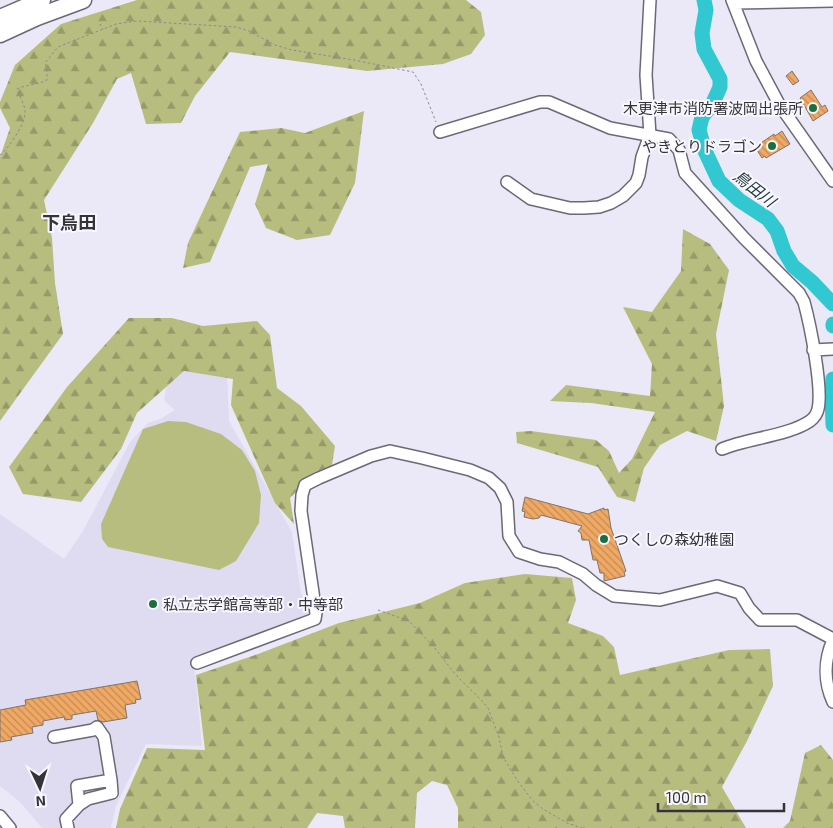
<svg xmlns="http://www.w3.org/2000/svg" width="833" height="828" font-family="'Exo 2','Noto Sans JP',sans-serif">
  <defs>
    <pattern id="forest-firs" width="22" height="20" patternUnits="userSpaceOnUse" patternTransform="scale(1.25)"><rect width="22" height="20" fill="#b7bd7f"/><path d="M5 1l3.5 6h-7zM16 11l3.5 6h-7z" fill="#969a69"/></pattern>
    <pattern id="building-back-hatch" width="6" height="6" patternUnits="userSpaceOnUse" patternTransform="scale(1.25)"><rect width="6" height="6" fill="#f0a964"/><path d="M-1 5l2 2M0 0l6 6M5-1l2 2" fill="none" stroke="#c38a53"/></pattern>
  </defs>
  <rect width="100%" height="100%" fill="#ebe9f7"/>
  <path fill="#dfdcf2" d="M170,365l57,8 2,48 63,111 9,61 10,22 -117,46 8,85 -56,-2 -30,62 -5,22h-69l-22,-26 -20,-16v-272l64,45 19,-28 47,-89 18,-19 12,-4 15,-9 -11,-10z"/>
  <path fill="url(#forest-firs)" d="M137,0h329l15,12 4,23 -14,19 -28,10 -76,7 -137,-19 -35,44 -14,27 -35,1 -15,-51 -14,6 -24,44 -49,77 8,38 3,45 8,51 -63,87v-264l10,-29 -10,-20v-6l15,-37 46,-41z
    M364,111l-9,72 -25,52 -33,5 -31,-12 -11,-24 13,-40 -18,3 -40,95 -27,6 5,-25 52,-111 41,-4 24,5z
    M683,229l27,15 19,26 -13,64 8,72 -8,35 -29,-10 -27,14 -16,23 -9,34 -18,-5 -19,-30 -81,-24 -1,-11 15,-1 65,9 13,11 10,22 13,-14 23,-47 -64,-9 -41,-2 16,-16 84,11 2,-32 -29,-57 29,5 29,-41z
    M129,318h43l31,8 54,-5 13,14 7,53 24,18 34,40 -3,19 -17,7 -25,26 4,26 -19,-21 -44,-98 2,-26 -49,-8 -47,42 -16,36 -40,53 -58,-8 -14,-27 58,-80z
    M525,574l47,4 4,22 -8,23 35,13 11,11 6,28 109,-25 41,-1 3,37 -26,55 -25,46 24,41h-288v-20l-11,-23 -15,-4 -15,12 -2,35h-70l-2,-12 -26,-3 -10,15h-191l4,-19 27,-61 58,2 -9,-75 62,-21 81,-31 81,-20 45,-20z
    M821,745l12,15v68h-50l7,-7 15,-68z"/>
  <path fill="#b7bd7f" d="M168,421l18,1 35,12 21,16 13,21 6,24 -2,28 -23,38 -17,9 -111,-23 -6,-8 -1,-15 42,-95z"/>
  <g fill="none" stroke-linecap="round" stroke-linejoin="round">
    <path stroke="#31c8d1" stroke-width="15" d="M704,0l2,10 -4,23 2,16 16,30v8l-8,18 -10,12 -3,13 6,21 14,30 20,19 29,19 9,12 7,20 9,15 19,16 21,22
      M833,324v2
      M833,379l-1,15 1,31"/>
  </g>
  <path fill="url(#building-back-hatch)" stroke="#7f746b" d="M792,71l7,10 -6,4 -7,-9z
    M811,90l11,17 3,-2 3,6 -15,10 -13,-23z
    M782,131l8,13 -24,14 -1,-2 -3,2 -7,-11 19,-13 1,2z
    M525,497l63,17 16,-6v2l4,-1 3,19 15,43 -2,1 1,4 -21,5v-8h-4l-3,-13h-4l-4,-20h-7l-1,-7 -3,-2 4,-5 -41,-11 -2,3 -6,1 -9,-2 1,-5 -3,-1z
    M137,681l4,18 -6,1 1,3 -11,2 2,13 -24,4 -5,-2 -2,-9 -24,4v4l-7,1 -1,-3 -21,4v4l-11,2 1,6 -22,4 1,3 -12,2v-32l26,-5 -1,-5z"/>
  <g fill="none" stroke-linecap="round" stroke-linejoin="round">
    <g stroke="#6a6975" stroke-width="14">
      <path id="minor" d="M732,0l24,61 23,43 54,77
        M734,3l99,-2
        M440,132l100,-30h9l61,26 59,11 10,11 6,23 59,65 55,55 5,9c6,22 19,86 14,107 -1,5 -4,9 -8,12 -22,15 -62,17 -88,28
        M507,182l24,17 39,9h14l15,-1 12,-4 12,-7 13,-13 3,-8 3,-18 8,-22 -4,-60 4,-75
        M813,350l20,-1
        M833,640c-9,20 -9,42 0,62
        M197,663l118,-44 1,-6 -15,-102 1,-16 3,-10 14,-7 52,-22 19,-5 32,7 48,12 19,8 11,10 7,14 2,34 10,16 21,7 19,3 24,12 13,11 18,11 46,4 57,-14 23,7 9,15 11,12h37l36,19
        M54,737l39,-7 4,-3 7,10 7,43 -34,6 2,19 -13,14 2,9
        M79,805l9,-6 24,-6 -1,-13
        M0,816l10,12"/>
    </g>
    <g stroke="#6a6975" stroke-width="19">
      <path id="highway" d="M0,18l42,-18
        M0,34l37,-17 46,-17"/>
    </g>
    <path stroke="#8a8892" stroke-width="1" stroke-dasharray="2.5 2.5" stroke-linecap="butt" d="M100,24l3,5
      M0,155c9,-7 26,-32 25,-44 0,-5 -6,-17 -8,-22 11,-5 20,-4 30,-9v-11l-2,-6 13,-16 58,-23 21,-3 99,6 13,4 26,14 17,5 62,10 59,12 8,12 15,38
      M378,610l31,11 24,25 23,29 27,27 5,6 11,29 4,20 16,26 14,18 10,8 24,14 15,5"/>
    <use href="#minor" stroke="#fff" stroke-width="11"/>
    <use href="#highway" stroke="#fff" stroke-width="16"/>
  </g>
  <g fill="#1c6e3f" stroke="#f8f7fd" stroke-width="2">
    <circle cx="813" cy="108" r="5"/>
    <circle cx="772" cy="146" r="5"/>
    <circle cx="604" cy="539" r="5"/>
    <circle cx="153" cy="604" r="5"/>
  </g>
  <g text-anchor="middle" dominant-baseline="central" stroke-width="4" stroke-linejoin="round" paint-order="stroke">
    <g font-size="15" fill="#343339" stroke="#f8f7fd" text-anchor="end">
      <text x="803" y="108">木更津市消防署波岡出張所</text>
      <text x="762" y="146">やきとりドラゴン</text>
      <text x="614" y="539" text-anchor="start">つくしの森幼稚園</text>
      <text x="163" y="604" text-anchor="start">私立志学館高等部・中等部</text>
    </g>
    <g font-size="16" font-style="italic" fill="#21393b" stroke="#f8f7fd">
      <text transform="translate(755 188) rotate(38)">鳥田川</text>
    </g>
    <g font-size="18" font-weight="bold" fill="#343339" stroke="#f8f7fd">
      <text x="69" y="222">下烏田</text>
    </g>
  </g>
  <g transform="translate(40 788) rotate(176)" stroke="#f8f7fd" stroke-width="4" paint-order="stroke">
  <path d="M0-4L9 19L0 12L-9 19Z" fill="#343339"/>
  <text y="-8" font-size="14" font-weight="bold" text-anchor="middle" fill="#343339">N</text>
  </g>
  <path d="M658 803v8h126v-8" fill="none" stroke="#343339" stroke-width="2.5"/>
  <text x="666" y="803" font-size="15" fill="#343339" stroke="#f8f7fd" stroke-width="4" paint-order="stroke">100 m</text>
</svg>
